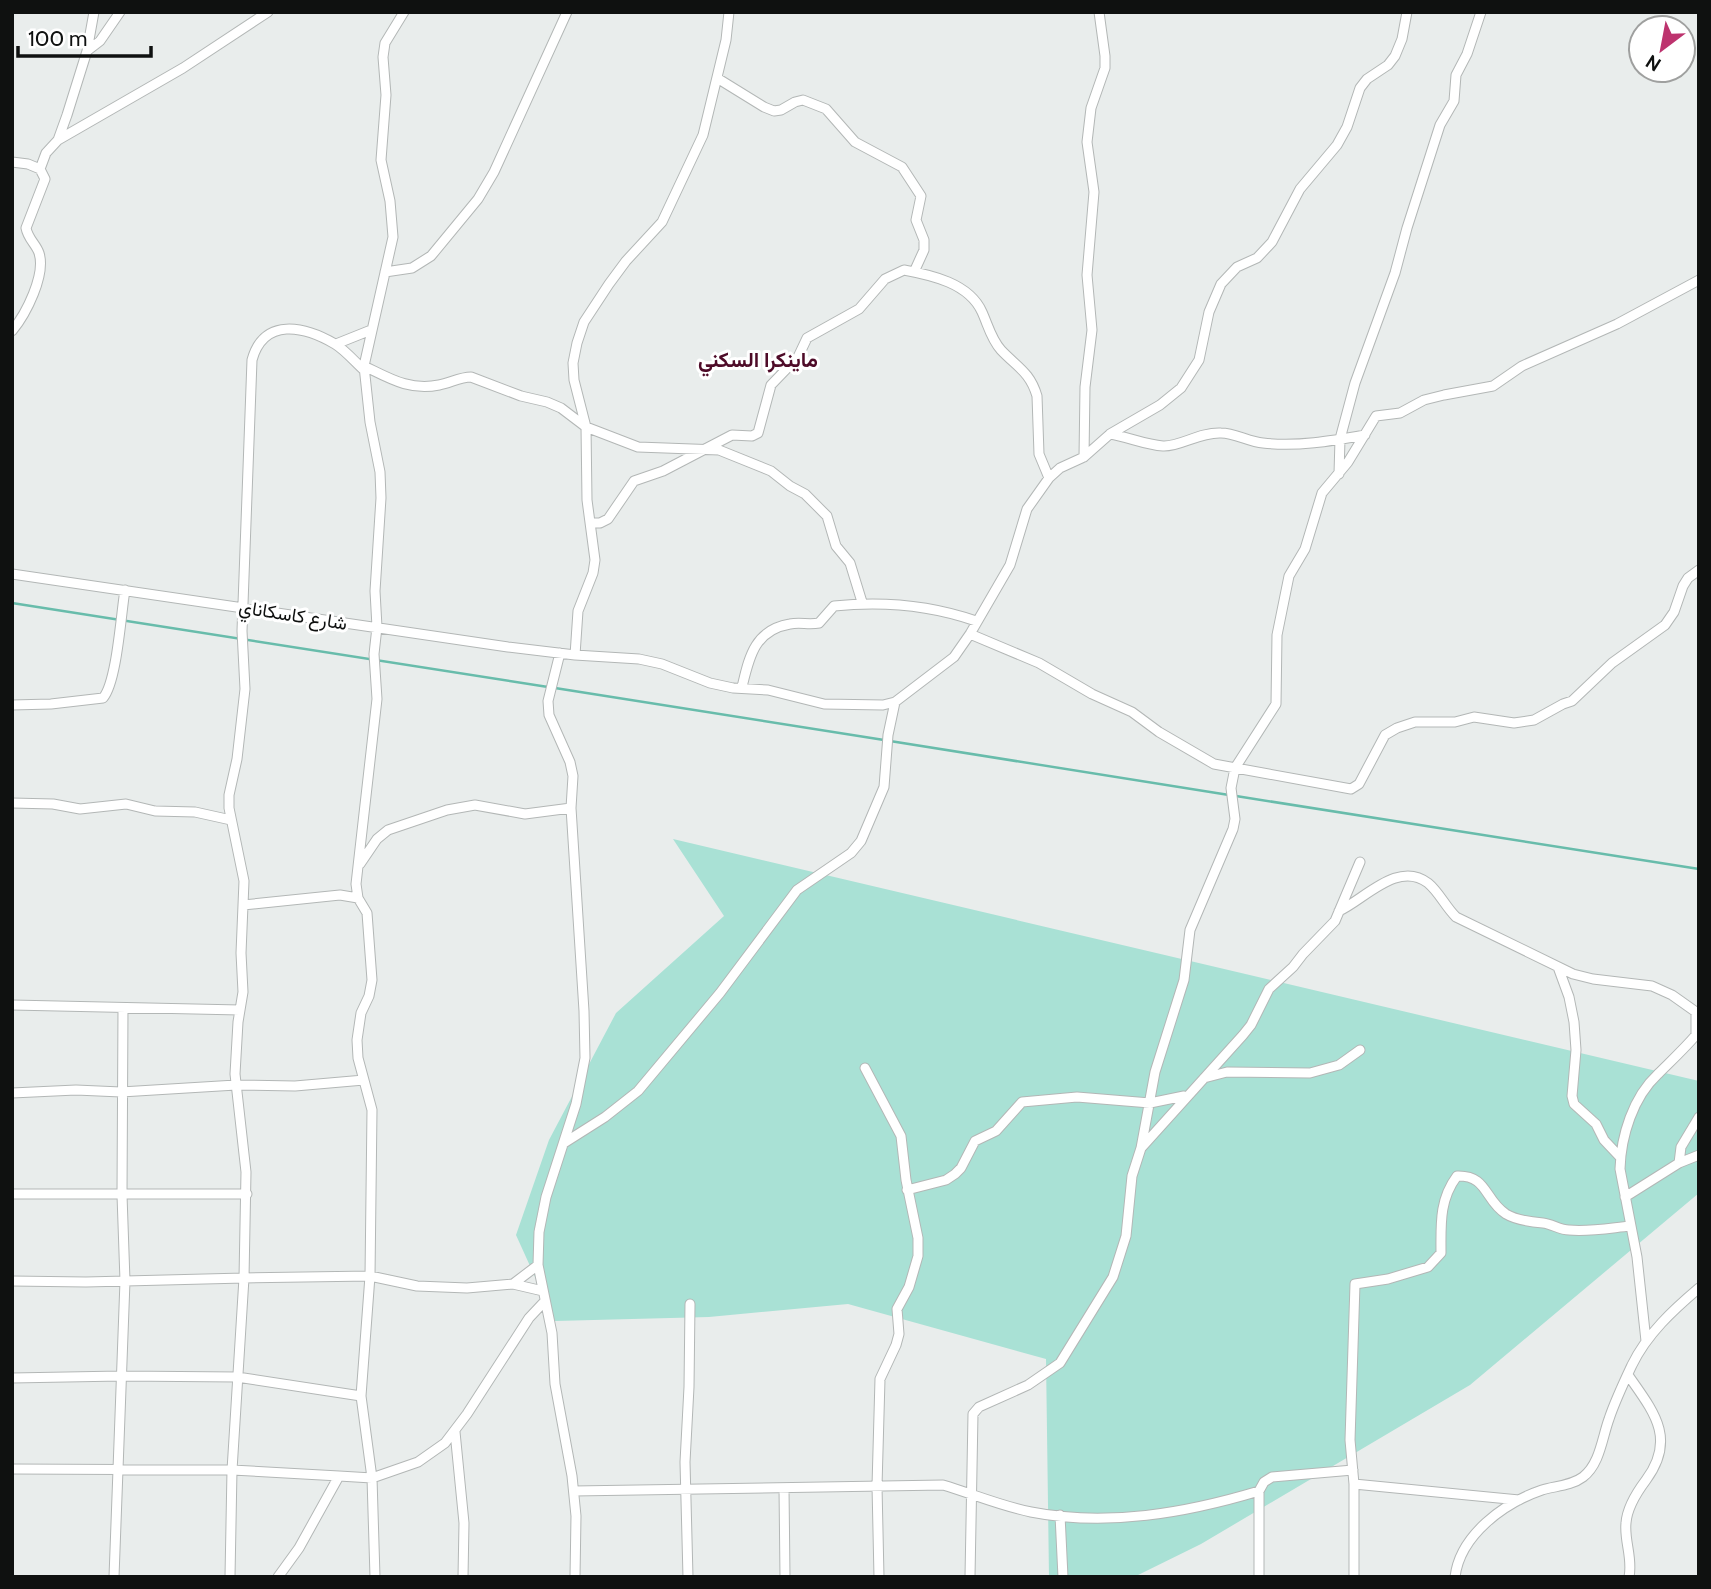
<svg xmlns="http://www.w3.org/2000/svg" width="1711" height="1589" font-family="Cabin,Vazirmatn,sans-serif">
  <rect width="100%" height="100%" fill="#e9edec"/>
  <path fill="#a9e1d5" d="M673,839l1026,242v112l-229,192 -269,159 -67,33h-85l-3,-218 -198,-55 -139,13 -154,4 -39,-86 33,-95 67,-127 108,-97z"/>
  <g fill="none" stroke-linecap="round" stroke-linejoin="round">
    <path stroke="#68bcab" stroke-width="2.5" d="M12,603l536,84
      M555,688l329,52
      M890,741l339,54
      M1236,796l463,73"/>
    <g stroke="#b3b7b6" stroke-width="11">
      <path id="minor" d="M404,12l-19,31 -2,14 3,38 -5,65 9,41 3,36 -29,129 6,56 10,50 1,26 -6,93 2,36 -3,27 3,45 -21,185 2,14 9,15 5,67 -3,16 -8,17 -4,27 1,18 14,52 -2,166 47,10 50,2 46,-4 30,7
        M87,51l13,-10 20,-29
        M717,78l47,29 10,4 7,-1 14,-8 8,-2 23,9 29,33 47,25 19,29 -5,24 8,20v10l-10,22
        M58,140l125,-72 85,-56
        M12,162l16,2 12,5
        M385,272l27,-4 19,-12 47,-57 16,-27 73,-160
        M12,331c14,-17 34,-56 27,-78 -3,-9 -11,-14 -13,-25l19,-49 -5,-10 6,-16 12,-13 9,-25 20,-64 7,-39
        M336,344l35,-14
        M364,366c25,12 45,25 75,19 11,-2 21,-8 32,-8l50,19 26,6 14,6 25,19 52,20 81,3 52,21 19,15 15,8 22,22 9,30 14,17 12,39
        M1110,434c18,3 36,11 53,12 17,1 36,-14 58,-13 14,0 28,9 42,10 34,4 68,-2 102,-8
        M1084,457l1,-70 7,-57 -5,-55 7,-83 -7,-50 4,-34 14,-40v-12l-6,-44
        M1339,474l1,-35 15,-56 40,-110 12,-45 33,-103 14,-24 2,-26 11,-21 14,-42
        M590,523h10l8,-4 26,-38 29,-10 69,-36 20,1 6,-3 13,-48 27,-28 9,-19 52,-29 26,-30 19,-9c27,5 65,13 78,42 6,13 9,27 19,38 16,17 29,22 36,46l2,58 10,24
        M12,574l496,73 67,8 64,4 23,5 48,19 23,5 35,2 56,14 59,1 12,-3 59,-45 16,-23 40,-69 17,-56 22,-31 11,-10 24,-11 26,-23 50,-29 21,-17 18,-28 10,-48 12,-28 16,-17 20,-9 15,-16 28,-53 37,-44 10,-18 13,-39 7,-9 21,-14 7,-9 7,-17 5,-27
        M970,634l69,29 53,31 40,18 27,20 55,32 137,25 8,-5 26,-49 12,-7 18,-6h40l19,-5 40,6 20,-3 29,-16 9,-3 40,-38 53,-38 9,-13 9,-26 5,-8 11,-8
        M560,653l-12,48 1,14 21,47 3,14 -2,32 13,203 1,47 -9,46 -30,93 -7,35 -1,33 14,68 3,51 17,92 4,40 -1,61
        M575,655l3,-44 15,-38 2,-13 -8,-60 -1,-73 -12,-47 -1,-17 4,-20 7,-21 25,-38 17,-23 36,-39 41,-87 23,-95 3,-28
        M742,687c7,-29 12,-57 48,-63 10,-2 19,1 29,-1l15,-17c48,-5 96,-1 142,15
        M12,705l39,-1 52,-6c14,-16 18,-85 22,-108
        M12,803l41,1 27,5 46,-5 29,7 40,1 36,8
        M360,864l17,-25 11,-9 59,-20 28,-5 50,9 46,-6
        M243,905l97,-10 18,3
        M1339,911c26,-12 59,-51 89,-28 11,9 17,23 28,34l117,57 20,5 59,7 20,9 24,17v23c-12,14 -25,26 -38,39 -25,23 -37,62 -38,95l17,88 9,84
        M1558,967l11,30 5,25 2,28 -4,46 2,8 22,20 8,16 16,17
        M12,1005l228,5
        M865,1068l36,68 5,44 12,58v18l-9,31 -12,22 2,25 -3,11 -16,34 -3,107 2,91
        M1204,1078l23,-6 83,1 29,-8 21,-15
        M12,1093l64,-3 45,2 115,-7 59,1 69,-6
        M564,1143l41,-26 33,-26 82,-98 77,-103 54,-37 10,-12 23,-54 4,-52 7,-33
        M1142,1147l101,-112 8,-10 18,-36 24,-22 10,-13 32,-33 25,-59
        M1679,1163l2,-16 18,-30
        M907,1190l39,-10 9,-6 6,-6 14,-27 21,-10 26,-29 55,-5 73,6 34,-7
        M12,1194h235
        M1625,1197l54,-34 20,-8
        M12,1281l74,1 158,-4 2,-106 -11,-98 3,-52 5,-30 -2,-39 3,-72 -15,-73v-13l8,-36 8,-70 -3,-58 10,-271c12,-43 52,-34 83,-16 10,6 20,18 29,26
        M513,1284l25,-19
        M1628,1375c25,36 49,63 18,105 -9,12 -19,28 -20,43 -2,18 7,35 3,54
        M12,1378l109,-2 116,1 124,19
        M455,1432l9,91 -1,54
        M12,1469l220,1 107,6 -40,72 -21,29
        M339,1476l33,2 3,99
        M1354,1484l165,16
        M784,1488l1,89
        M574,1491l369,-6c30,9 58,21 88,27 76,15 155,1 228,-21
        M1060,1515l3,62
        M114,1577l11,-296 -3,-86 1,-187
        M230,1577l2,-107 12,-192 126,-2 -9,120 11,82 46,-16 27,-19 22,-29 62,-96 16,-17
        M688,1577l-3,-115 4,-75 1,-83
        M970,1577l3,-163 6,-7 49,-22 32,-22 53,-86 13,-41 6,-60 9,-28 14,-76 29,-92 6,-50 43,-101 2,-10 -4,-31 4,-20 41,-64 1,-69 12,-59 16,-27 17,-56 26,-31 28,-46 24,-3 24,-13 20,-5 49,-9 29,-20 95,-42 82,-44
        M1259,1577v-86l5,-9 8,-5 81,-7
        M1354,1577v-93l-4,-44 5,-156 33,-5 40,-12 13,-14c0,-28 -2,-53 16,-77 31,-1 27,24 49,38 10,6 25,8 37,9 9,1 17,7 26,7 20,2 41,-2 61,-4
        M1455,1577c5,-42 49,-74 87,-87 13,-4 29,-4 41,-13 17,-13 19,-39 26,-58 6,-18 15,-37 23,-54 15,-31 41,-55 67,-77"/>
    </g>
    <use href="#minor" stroke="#fff" stroke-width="9"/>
  </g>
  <g text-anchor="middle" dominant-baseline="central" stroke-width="6" stroke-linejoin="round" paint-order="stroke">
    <g font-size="19" fill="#0f1110" stroke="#fff">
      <text transform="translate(293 615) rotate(9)">شارع كاسكاناي</text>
    </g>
    <g font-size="21" font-weight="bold" fill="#4e0b28" stroke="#fff">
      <text x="758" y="359">ماينكرا السكني</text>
    </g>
  </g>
  <rect width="1711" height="1589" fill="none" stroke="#0f1110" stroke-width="28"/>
  <g transform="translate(1662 49) rotate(212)"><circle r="33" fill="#ffffff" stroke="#9fa09f" stroke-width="2"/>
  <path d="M0-5L12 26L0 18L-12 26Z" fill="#bd336e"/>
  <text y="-10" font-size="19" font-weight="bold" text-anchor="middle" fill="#0f1110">N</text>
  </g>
  <path d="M18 46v10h133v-10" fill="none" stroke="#0f1110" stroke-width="3.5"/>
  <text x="28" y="46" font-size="21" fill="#0f1110" stroke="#ffffff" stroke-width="5" paint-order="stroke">100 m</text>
</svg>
